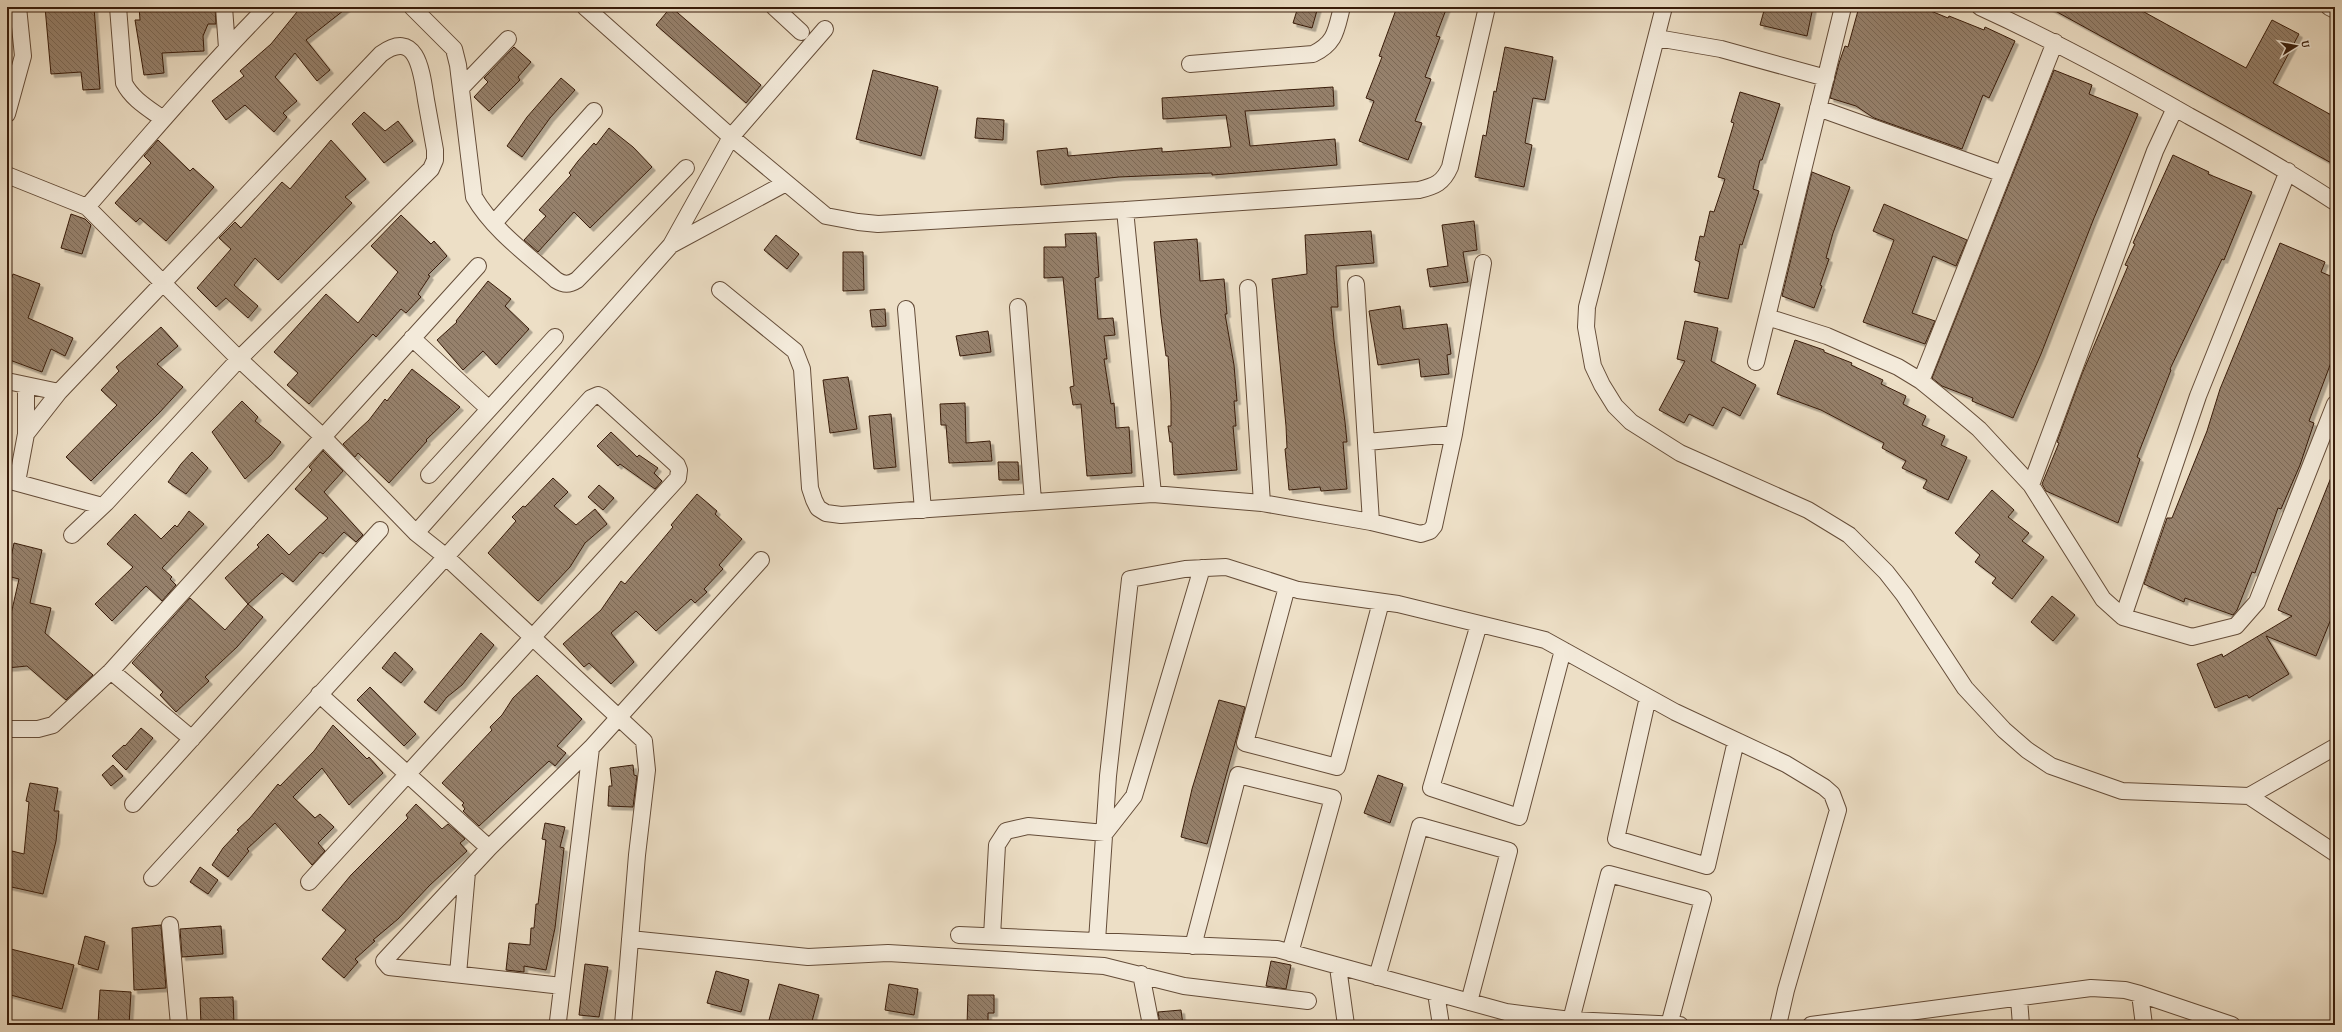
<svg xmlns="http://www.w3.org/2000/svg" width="2342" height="1032" font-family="Alegreya,serif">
  <defs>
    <pattern id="building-back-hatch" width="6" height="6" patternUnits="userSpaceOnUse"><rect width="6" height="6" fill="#96816c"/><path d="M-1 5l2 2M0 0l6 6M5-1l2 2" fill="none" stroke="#7b6957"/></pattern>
    <filter id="shadow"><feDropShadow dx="3.5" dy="3.5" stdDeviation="0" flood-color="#0004"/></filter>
  </defs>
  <rect width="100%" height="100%" fill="#eddfc6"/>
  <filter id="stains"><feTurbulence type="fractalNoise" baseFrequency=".005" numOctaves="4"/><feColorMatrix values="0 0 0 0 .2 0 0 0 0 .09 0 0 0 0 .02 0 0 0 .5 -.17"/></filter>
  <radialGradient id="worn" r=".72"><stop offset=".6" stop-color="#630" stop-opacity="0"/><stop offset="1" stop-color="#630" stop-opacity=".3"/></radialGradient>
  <path fill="url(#building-back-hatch)" stroke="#381c0a" filter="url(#shadow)" d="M45,7h49l6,82 -17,1 -2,-18 -30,2z
    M139,7h76l1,17h-8l-5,12 1,15 -42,2 2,20 -20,2 -9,-55h5z
    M301,7h47l-42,33 24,30 -13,11 -22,-28 -20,24 22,24 -14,12 4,4 -13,15 -29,-27 -19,15 -14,-19 32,-25 -4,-5 31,-27z
    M671,7l90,78 -15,18 -90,-78z
    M1298,7h20l-6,21 -19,-5z
    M1397,7h50l-11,29 4,1 -15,40 6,2 -16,42 7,2 -14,37 -49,-19 15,-40 -8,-3 16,-41 -3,-1z
    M1765,7h48l-6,29 -47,-11z
    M1859,7h62l27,11 1,-2 35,14 1,-3 30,14 -26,57 -6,-3 -21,54 -88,-31 -18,-12 -26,-8 9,-35 6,-17 3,1z
    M2048,7h87l111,61 26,-48 27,14 -26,49 62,34v48z
    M514,47l17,15 -13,15 2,3 -31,31 -15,-14 14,-15 -4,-4z
    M1505,47l48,10 -8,43 -12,-2 -8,45 7,2 -8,42 -49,-10 8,-42 3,1 8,-45 2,1z
    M873,70l65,17 -17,69 -65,-17z
    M2054,70l38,15 -3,9 49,20 -44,104 -53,136 -28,64 -41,-17 1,-3 -31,-12 -10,-8z
    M561,78l14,12 -25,28 -28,39 -15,-11 20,-29z
    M1333,87l1,19 -89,5 5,35 85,-7 2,26 -125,10v-2l-93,4 -78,8 -4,-34 30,-3 1,8 94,-8v4l69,-5 -5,-32 -63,4 -1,-21z
    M1740,92l40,12 -18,56h-2l-7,29 6,2 -17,54 -2,-1 -12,55 -34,-7 6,-30 -5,-2 5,-24 4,1 6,-26 4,1 11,-33 -7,-2 16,-54 -3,-1z
    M364,112l21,19 13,-10 15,20 -29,22 -32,-39z
    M977,118l27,2 -1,20 -28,-2z
    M609,128l24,19 19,20 -62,61 -16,-16 -36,40 -14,-12 22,-24 -7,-6 32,-35 -2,-2 9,-12 16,-18 2,2z
    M158,140l32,31 3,-3 21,19 -48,54 -26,-23 -4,4 -21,-19 36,-40 -7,-7z
    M331,140l35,39 -21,18 7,6 -74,77 -23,-22 -21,27 24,21 -10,12 -22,-20 -10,9 -19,-19 34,-39 -12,-11 16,-16 6,6 41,-46 8,7z
    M2173,155l36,17 -1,2 44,18 -28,68 -2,-1 -52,110 1,1 -34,87 3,2 -22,64 -72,-32 -4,-7 17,-41 -2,-1 25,-68 46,-108 -3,-1 10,-21 -2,-1z
    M1812,172l38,15 -17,46 -7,25 3,1 -9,26 2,1 -8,22 -32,-12z
    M1884,204l83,36 -11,26 -23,-10 -21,57 23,8 -10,23 -62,-22 31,-82 -21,-9z
    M71,214l14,5 6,6 -9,29 -21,-6z
    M401,215l30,29 3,-3 13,15 -19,19 2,1 -12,18 3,3 -15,16 -5,-4 -25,28 -3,-3 -64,70 -22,-19 11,-12 -24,-21 52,-58 32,29 40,-51 -27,-26z
    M1474,221l3,29 -14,2 5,30 -38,5 -3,-18 21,-3 -6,-41z
    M1371,231l3,32 -38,3 2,41h-7l3,33 11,82 2,20h-4l4,47 -26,2 -1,-4 -31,3 -4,-41 2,-1 -1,-22 -14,-147 35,-5 -2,-39z
    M1096,233l3,44 -4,1 3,41 15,-1 2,17 -11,1 3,23h-3l7,45 3,-1 2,25 13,-1 3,46 -45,3 -6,-72 -8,1 -3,-18 4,-1 -11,-109 -19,1v-31h22l-1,-13z
    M776,235l23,19 -12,15 -23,-19z
    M1197,239l3,42 24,-2 3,35h-2l9,51 3,36h-3l2,25h-3l4,44 -63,5 -2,-33h-2l-2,-16h3v-24l-3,-46h-2l-5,-39 -7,-75z
    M2280,243l45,19 -4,10 14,6v74l-26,69 5,2 -14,42 -19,44 -3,-1 -23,65 -3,-1 -15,38 -4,5 -48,-17 -1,4 -40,-18 23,-66h5l35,-87 13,-42z
    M843,252h20l1,38 -21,1z
    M13,274l27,10 -12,34 45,20 -8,18 -14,-7 -9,23 -35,-13v-68z
    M488,281l23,18 -6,7 24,23 -33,36 -13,-14 -20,19 -26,-30 20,-18 -1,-1z
    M1400,306l3,23 44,-5 4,30 -4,1 2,19 -28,3 -2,-18 -41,6 -9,-54z
    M885,309l1,17 -14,1 -2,-17z
    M1685,321l33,7 -7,33 45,24 -16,31 -17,-9 -10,19 -24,-12 -5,9 -25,-13 26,-49 -8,-2z
    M161,327l17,19 -21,18 26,23 -24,26 -68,68 -25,-24 51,-52 -16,-15 18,-19 -3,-4z
    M988,331l3,21 -31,4 -4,-20z
    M1795,340l29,10v2l28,11 -1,2 32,15 -2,4 25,12 -3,8 23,12 -4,9 23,11 -4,9 26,12 -19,43 -25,-12 4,-8 -25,-12 4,-7 -24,-13 2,-5 -63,-33 -44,-16z
    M412,369l48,38 -34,33 1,1 -38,42 -31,-30 -3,4 -12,-13 26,-24 16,-21 2,2z
    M848,377l9,52 -27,4 -7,-53z
    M242,401l16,16 -3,4 26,21 -10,13 -26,24 -33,-47z
    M965,403l1,40 24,-2 2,20 -43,2 -3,-38h-5l-1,-21z
    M891,414l5,53 -22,2 -5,-53z
    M611,432l26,25 2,-2 19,13 -4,5 8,8 -7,8 -35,-25 -2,2 -21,-20z
    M323,451l20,20 -19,21 39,43 -7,7 -12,-10 -21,22 -3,-2 -27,30 -11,-9 -34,31 -23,-26 34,-31 -2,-2 11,-11 21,21 39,-37 -33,-29 17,-19 -3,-3z
    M192,452l16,16 -22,26 -18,-12 13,-18z
    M998,462h20l1,18h-20z
    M2334,470l1,139 -19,47 -50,-20 23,38 -40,24 -2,-3 -32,13 -18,-44 25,-10 1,3 69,-41 -14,-6z
    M553,478l15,14 -14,14 22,19 19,-16 12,15 -22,19 -15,24 -32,34 -50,-48 28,-32 -4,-4 11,-11 2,1z
    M599,485l15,13 -11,12 -15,-13z
    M1992,490l22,20 -6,7 21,16 -7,8 22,16 -32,42 -20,-16 4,-5 -21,-16 5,-7 -25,-22z
    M697,494l20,17 -2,3 27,25 -23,26 4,4 -19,20 3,3 -12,11 -4,-4 -35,32 -20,-20 -25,22 23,29 -23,22 -22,-21 -5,4 -21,-23 38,-34 20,-29 4,3 48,-57 -2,-2z
    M189,511l15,13 -42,44 10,9 -2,2 6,6 -14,16 -16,-15 -34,35 -17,-17 38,-37 -26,-23 28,-30 26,25 14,-14 2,2z
    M14,543l28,7 -12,53 21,5 -6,25 48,42 -27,25 -39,-34 -20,2v-36l12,-53 -12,-3z
    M2052,596l23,19 -22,26 -22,-19z
    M190,598l35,32 23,-26 15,13 -26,30 -32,30 4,4 -33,31 -16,-17 3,-3 -31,-29z
    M481,633l13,12 -32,40 -15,12 -11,14 -12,-9z
    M395,652l18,17 -12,14 -19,-15z
    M537,675l45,44 -25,27 9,7 -11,13 -6,-5 -70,65 -16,-15 2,-2 -3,-4 2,-2 -22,-20 50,-53 -2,-3 12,-12 11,-17z
    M370,687l46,47 -12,12 -47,-46z
    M1219,700l26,7 -38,137 -26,-7 11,-48z
    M333,725l34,34 2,-2 14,16 -34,32 -27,-37 -29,29 22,21 5,-4 14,13 -16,16 7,8 -13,14 -37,-42 -28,26 2,2 -21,26 -16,-12 11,-17 16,-17 -2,-1 13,-12 28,-34 2,2 34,-35z
    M141,728l12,10 -27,32 -14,-14 12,-11 1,1z
    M113,765l10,11 -12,10 -9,-11z
    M633,765l1,10 3,1 -4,31 -25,-1 1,-20h3l-2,-18z
    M1378,775l25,9 -13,39 -26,-10z
    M30,783l28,5 -4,23h5l-3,30 -13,53 -36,-8v-13l5,-22 12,3 5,-52 -3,-1z
    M416,804l26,25 6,-5 17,15 -5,4 7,8 -37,34 -32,34 -25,21 2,1 -20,18 3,3 -14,16 -22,-19 24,-29 -24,-20 29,-35 57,-57 -2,-3z
    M545,823l20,4 -5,20 4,1 -9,80 -9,42 -22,-4v6l-18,-2 3,-27 21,2 1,-17h3l2,-24h2l8,-64 -4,-1z
    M200,867l18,13 -10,14 -18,-12z
    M161,925l5,63 -32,2 -2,-62z
    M221,926l2,28 -41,3 -2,-28z
    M85,936l20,6 -7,28 -20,-6z
    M7,948l67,17 -12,44 -55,-15z
    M1271,961l20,4 -5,24 -20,-3z
    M585,964l23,3 -9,50 -20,-2z
    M716,971l33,9 -8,32 -34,-9z
    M779,984l40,11 -8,30h-26l-16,-5z
    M889,984l29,5 -4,26 -29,-5z
    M100,990l31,2 -2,33 -31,-1z
    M968,995h26v18h-6v12h-21z
    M233,997l1,28h-33l-1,-27z
    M1181,1010l2,15h-23l-2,-13z"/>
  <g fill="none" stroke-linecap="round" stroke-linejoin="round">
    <g stroke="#654d39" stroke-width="18">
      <path id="minor" d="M118,7l6,76c8,16 24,25 39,36
        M224,7l3,41
        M412,7l42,42 4,16 16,132c19,33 54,58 82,83 8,5 13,5 21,0l109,-112
        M585,7l146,130 95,79 32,6 20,2 247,-14 294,-20c16,-4 24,-7 31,-23l37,-160
        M774,7l27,25
        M1664,7l-77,300 -1,20 7,39 9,19 13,21 16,16 49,31 128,57 41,25 37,37 18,23 61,93 39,42 23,20 24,16 71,25 127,5 86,-49
        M1980,7c72,33 141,70 209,109 50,27 99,55 146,86
        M2329,7l6,3
        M1657,38l64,11 105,29
        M1190,64l123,-10c23,-11 23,-24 29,-47
        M461,88l47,-49
        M1818,108l185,66
        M7,114l16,-58 -5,-49
        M7,175l80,32 152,152 83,77 94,97 29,23 199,185 3,29 -10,85 -14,170
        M87,207c59,-68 117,-136 180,-200
        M1125,210l28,284
        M494,223l100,-112
        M671,245l115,-62
        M1356,284l15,238
        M1248,288l14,215
        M720,290l75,61 7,18 8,119 4,12 4,8 8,5 15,2 312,-21 109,9 109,19 50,12 9,-3 4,-5 20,-92 29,-171
        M1018,307l15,194
        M906,309l17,201
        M1767,317l60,19 71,31 23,14 32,26 26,22 52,56 72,114 20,18 69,20 44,-11 21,-24 78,-198
        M412,338l77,71
        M1756,362l87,-355
        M7,381l52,11
        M1921,381l134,-339
        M26,434v-48
        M1367,442l87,-8
        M429,475l126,-138
        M7,480l95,26
        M17,482l9,-48 33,-42 322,-338c37,-27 41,21 45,46 3,17 6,33 9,50v10l-4,9 -192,190 -133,144 -34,32
        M2031,485l124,-334 20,-43
        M416,533l255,-288 60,-108 94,-108
        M1287,587l-42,156 92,24 44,-165
        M2123,617l75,-221 90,-225
        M1479,624l-48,164 88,29 44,-167
        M111,671l81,68
        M319,694l170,154
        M1648,697l-32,142 91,27 29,-125
        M7,729h31l15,-4 58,-54 367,-405
        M2249,796l86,57
        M133,804l247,-274
        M152,878l439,-480 7,-3 4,2 75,68 2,5 -1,8 -369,404
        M170,925l9,100
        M959,935l318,14 229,63 65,8 109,5
        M992,936l5,-91 9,-14 22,-5 77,7 29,-37 68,-228
        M630,939l178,18 80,-4 216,13 80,20 124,15
        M1097,941l11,-165 22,-197 55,-10 41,-2 72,23 100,14 147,36 130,72 111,52 38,23 8,7 6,16 -52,180 -8,35
        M1193,946l45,-171 95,23 -43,155
        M1338,967l8,58
        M458,974l9,-102
        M1141,974l10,51
        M1377,977l43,-151 89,25 -40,151
        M562,986l-173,-19 -5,-6 105,-113 102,-100 170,-188
        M1436,993l5,32
        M2140,994l4,31
        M2019,999l2,26
        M1571,1020l38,-146 94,25 -34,126
        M558,1021l33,-273
        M1811,1025l280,-37 34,2 15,4 92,31"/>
    </g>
    <use href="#minor" stroke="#f3eada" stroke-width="16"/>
  </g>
  <rect width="2342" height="1032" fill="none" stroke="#eddfc6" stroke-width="24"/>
  <rect x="8" y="8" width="2326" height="1016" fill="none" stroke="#381c0a" stroke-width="2"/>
  <rect x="12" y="12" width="2318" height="1008" fill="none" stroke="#381c0a"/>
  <g transform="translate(2296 46) rotate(79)" stroke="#f3eada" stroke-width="3" paint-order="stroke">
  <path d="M0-3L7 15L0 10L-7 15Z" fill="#381c0a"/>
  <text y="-6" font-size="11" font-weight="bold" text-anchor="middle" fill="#381c0a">U</text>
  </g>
  <rect width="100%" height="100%" filter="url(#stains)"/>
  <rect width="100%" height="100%" fill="url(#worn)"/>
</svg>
